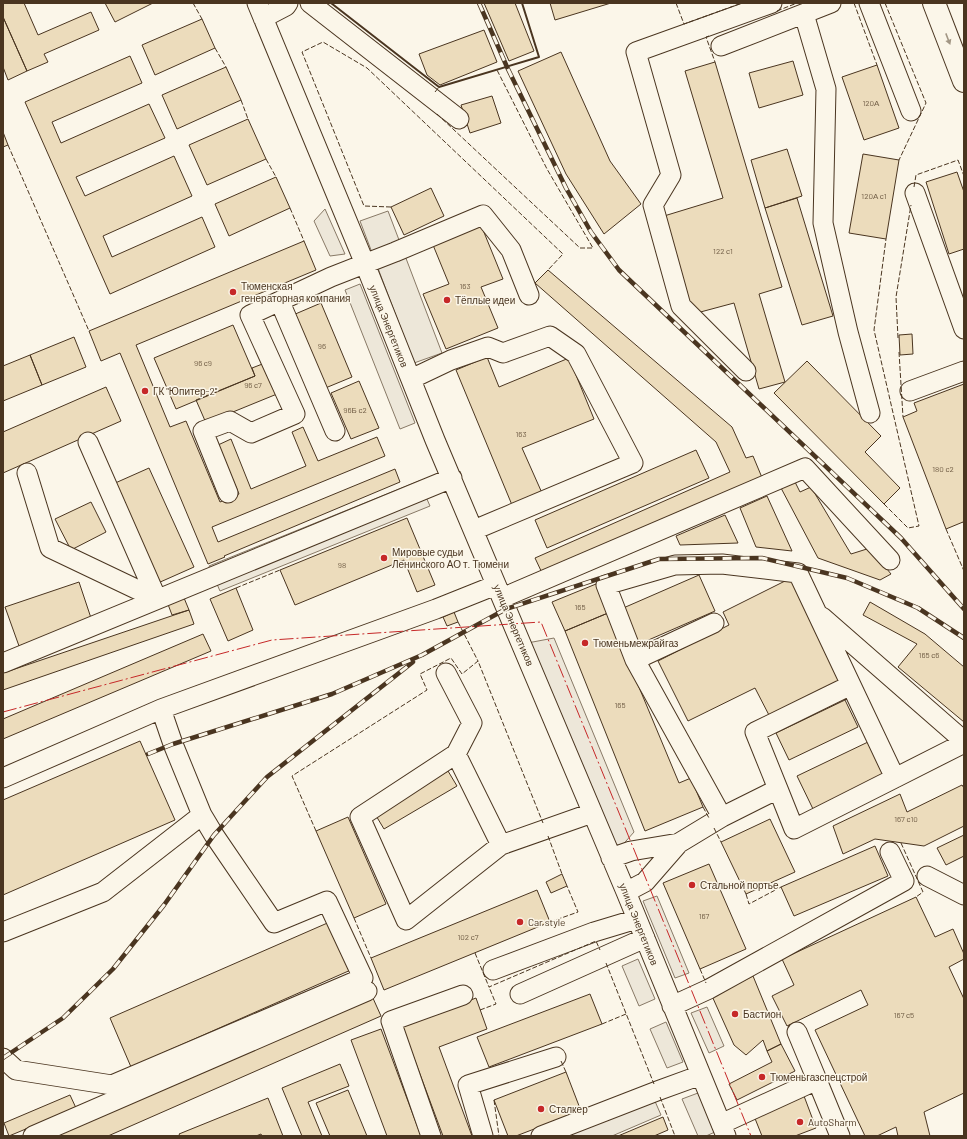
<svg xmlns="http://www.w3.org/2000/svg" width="967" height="1139" font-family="Barlow,sans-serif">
  <rect width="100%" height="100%" fill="#fbf6e9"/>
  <path fill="#ede7d9" stroke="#887966" d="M325,209l20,45 -15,2 -16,-35z
    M388,211l54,142 -28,10 -54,-142z
    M360,284l55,139 -15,6 -55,-139z
    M419,481l11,25 -210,85 -11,-25z
    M554,638l80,194 -23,26 -89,-214z
    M657,896l32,77 -14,5 -32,-77z
    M638,959l17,40 -16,7 -17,-40z
    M707,1007l17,39 -15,7 -18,-40z
    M666,1022l17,40 -16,6 -17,-39z
    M698,1093l17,39 -9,4h-8l-16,-37z
    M654,1099l7,16 -49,21h-40v-2z"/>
  <path fill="#ecdcbc" stroke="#4a3520" d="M3,3h21l14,32 53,-23 8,18 -55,24 4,8 -21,9 -24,-54z
    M105,3h48l-38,19z
    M484,3h31l19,48 -25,10z
    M550,3h61l-56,17z
    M3,17l24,54 -19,9 -5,-13z
    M202,19l13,29 -60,27 -13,-30z
    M484,30l13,32 -57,23 -13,-10 -8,-21z
    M561,52l49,109 31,43 -37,30 -38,-60 -48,-103z
    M130,56l12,27 -90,39 9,21 88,-39 16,34 -89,39 9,19 89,-40 18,40 -89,40 9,21 90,-40 13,30 -105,47 -85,-192z
    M793,61l10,34 -44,13 -10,-35z
    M715,62l67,225 -23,7 26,88 -26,7 -25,-86 -41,11 -29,-98 59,-18 -38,-127z
    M877,65l22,63 -35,12 -22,-63z
    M226,67l15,33 -64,29 -15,-34z
    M492,96l9,27 -31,10 -9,-28z
    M248,119l18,40 -59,26 -18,-40z
    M3,132l5,13 -5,2z
    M787,149l15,47 -37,12 -14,-48z
    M863,154l36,6 -13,79 -37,-6z
    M957,172l7,20v57l-15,5 -23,-72z
    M276,177l14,31 -61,28 -14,-32z
    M431,188l13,28 -40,19 -13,-28z
    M797,198l36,118 -31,9 -37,-117z
    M481,225l22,54 -22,8 17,41 -52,21 -23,-55 26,-10 -16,-39z
    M304,241l12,29 -180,75 34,82 16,-6 34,81 19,-8 -21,-49 13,-6 20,50 55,-23 -14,-34 11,-5 15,34 59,-24 8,19 -173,71 6,15 177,-73 5,13 -176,74 1,1 -17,7 -88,-211 -19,8 -12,-30z
    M548,270l184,157 14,31 7,-2 10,24 -220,95 -8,-17 195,-86 -14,-30 -181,-159z
    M321,303l31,74 -29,12 -30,-74z
    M233,325l22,51 -79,33 -22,-51z
    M912,334l1,20 -13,1 -1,-20z
    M74,337l12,30 -44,18 -12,-30z
    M30,355l12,30 -39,16v-35z
    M487,357l12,30 70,-29 25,61 -72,29 20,45 -30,12 -56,-135z
    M807,361l74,75 -16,16 35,36 -16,16 -110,-111z
    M265,363l12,31 -71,29 -10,-23 59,-24 -3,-8z
    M359,381l20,47 -28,11 -20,-46z
    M964,384v141l-1,-3 -17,7 -43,-112 14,-6 -3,-8z
    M106,387l15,34 -118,52v-41z
    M696,450l13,28 -162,70 -12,-28z
    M149,468l45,99 -36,16 -45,-99z
    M795,482l5,10 11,-5 40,67 19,-6 21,26 -11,6 -62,-22 -37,-70z
    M767,496l25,55 -36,-4 -16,-39z
    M91,502l15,30 -35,18 -16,-31z
    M725,515l13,28 -58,2 -4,-9z
    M407,518l28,67 -18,7 -13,-32 -109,45 -15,-35z
    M699,575l16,36 -78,34 -16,-36z
    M791,578l52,106 -72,35 -16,-31 -67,33 -30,-60 71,-36 -6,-13z
    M79,582l13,39 -73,25 -14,-39z
    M596,584l12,29 -43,18 -13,-29z
    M236,588l17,42 -25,11 -18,-42z
    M182,593l7,17 -17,5 -6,-16z
    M870,602l55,32 39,33v55l-66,-55 19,-23 -54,-29z
    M189,610l5,14 -191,66v-17z
    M454,612l4,10 -11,4 -4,-9z
    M608,613l71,170 12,-5 12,29 -58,24 -80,-200z
    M203,634l8,17 -208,88v-20z
    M845,700l13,27 -69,33 -13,-27z
    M140,741l35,79 -172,75v-95z
    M868,742l16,32 -71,35 -16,-33z
    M448,771l9,15 -73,43 -9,-15z
    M962,785l2,3v38l-40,20 -49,-7 -32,15 -10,-28 67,-32 7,18z
    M348,817l38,87 -32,14 -38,-87z
    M770,819l25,53 -49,22 -25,-52z
    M964,835v21l-18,9 -9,-17z
    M875,846l13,30 -94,40 -13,-29z
    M709,864l37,85 -46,20 -37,-86z
    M562,874l5,12 -16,7 -5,-11z
    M537,890l13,32 -166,68 -13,-32z
    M916,897l19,40 18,-8 11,25v5l-15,8 15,32v94l-40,19 6,24h-32l-2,-9 -19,9h-12l-50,-106 53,-25 -7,-15 -74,36 -15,-30 22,-11 -12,-26z
    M332,921l21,48 -222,98 -21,-49z
    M753,976l28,68 -14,7 -4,-11 -17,15 -12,-10 -22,-49z
    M590,994l12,30 -113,43 -12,-30z
    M372,996l9,20 -273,120h-55z
    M476,998l11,31 -48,18 33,89h-29l-41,-110z
    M381,1029l40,107h-34l-36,-96z
    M781,1044l14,27 -58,29 -8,-16 43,-22 -5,-11z
    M340,1064l9,22 -41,16 14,34h-20l-20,-48z
    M566,1072l15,39 -65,25h-8l-14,-36z
    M348,1090l19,46h-37l-14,-33z
    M70,1095l6,13 -67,28 -5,-13z
    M804,1096l12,32 -21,8h-33l-8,-20z
    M268,1098l15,38h-21l-1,-2 -5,2h-76l-1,-2z
    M663,1117l5,13 -14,6h-36z"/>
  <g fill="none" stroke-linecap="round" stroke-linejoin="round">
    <g stroke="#4a3520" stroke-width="21">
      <path id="minor" d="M257,3l108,261 70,176 191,452 100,244
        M310,3l149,116
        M869,3l42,108
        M804,14l22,75 -3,134 25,109 22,81
        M263,18l23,-12 2,-3
        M721,46l110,-43
        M915,193l49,136
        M280,302l55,129
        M746,371l-65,-65 -28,-101 18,-30 -35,-123 136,-49
        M411,379l40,-19 37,-13 15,6 47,-17 26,18 57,109 -159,67
        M910,391l54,-20
        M27,473l23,75 107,51 -69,-157
        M228,493l-25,-62 27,-10 21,12 44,-19 -45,-99 81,-38 64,-25 88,-37 28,35 18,45
        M502,598l303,-130 85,92
        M822,617l142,124
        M714,623l-79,37 87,157
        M635,660l-29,-75 69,-20 47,-1 76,9 53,112
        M3,663l449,-185
        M446,673l26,50 -16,31
        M3,778l158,-69
        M895,778l69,-35
        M501,845l-95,75 -46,-103 96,-63 45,91 91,-32
        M611,858l20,-7 48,-8
        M927,876l37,19
        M626,892l19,-10 34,-39 43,-26 56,-28 16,40 101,-51 -44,-93 -96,47 23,57
        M3,932l100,-40 99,-77 -29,-71 -12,-35 275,-100 60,-24
        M493,970l101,-38 43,-13
        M520,994l125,-56
        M672,1006l37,-17 195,-108 -14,-29
        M797,1032l20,48
        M3,1058l13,12 96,15 251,-107 -36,-77 -53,22 -60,-88 -12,-20
        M721,1124l96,-44 23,56
        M33,1136l334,-145
        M431,1136l-40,-115 72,-26
        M483,1136l-15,-51 88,-28
        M541,1136l116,-45 44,-16"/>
    </g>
    <g stroke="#4a3520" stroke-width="24">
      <path id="major" d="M934,3l30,78"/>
    </g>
    <use href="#minor" stroke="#fbf6e9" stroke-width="19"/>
    <use href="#major" stroke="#fbf6e9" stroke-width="22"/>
    <g stroke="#4a3520" stroke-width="4.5">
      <path id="rail" d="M479,3l28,64 59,121 25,44 28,38 282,268 63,71
        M148,754l25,-10 159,-50 90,-39 84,-46 153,-50 103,-1 85,20 71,30 46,30
        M3,1058l60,-40 50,-49 51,-64 50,-70 53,-58 146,-115"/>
    </g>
    <use href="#rail" stroke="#fbf6e9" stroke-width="3" stroke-dasharray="9" stroke-linecap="butt"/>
    <path stroke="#4a3520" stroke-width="1" stroke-dasharray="5 2" stroke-linecap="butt" d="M193,3l9,16
      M676,3l8,21 58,-21
      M854,3l23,62
      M885,3l41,100 -27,57
      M777,11l20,-8
      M709,36l-3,1 9,25
      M215,48l11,19
      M435,92l4,-5
      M241,100l7,19
      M437,114l143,134h13l-46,-79 -50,-99
      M8,145l81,186
      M266,159l10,18
      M914,187l2,-12 42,-15 6,16
      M391,207l-27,-1 -62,-154 21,-10 44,26 196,186 -15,16
      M290,208l14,33
      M898,338l-2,-41 15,-92
      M899,352l4,65
      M884,504l24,24 11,-2 -45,-196 12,-91
      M946,529l18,42
      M236,588l44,-18
      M458,622l20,39
      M703,807l6,11
      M714,828l7,14
      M316,831l-24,-55 135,-86 -7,-16 31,-16 11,16 16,-13 65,162
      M548,836l14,38
      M901,843l22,49 -7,5
      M746,894l3,10 32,-17
      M354,918l17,40
      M550,922l28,-10 -11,-26
      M475,953l14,34 107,-46 4,9
      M606,963l48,121
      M700,969l6,14
      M480,1010l16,-6 -7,-17
      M602,1024l24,-10
      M561,1061l5,11
      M660,1097l15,39
      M494,1100l5,36"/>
    <path stroke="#4a3520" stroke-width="2" d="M331,3l108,84 100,-30 -17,-54"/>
    <path stroke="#c62828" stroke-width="1" stroke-dasharray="14 3 2 3" stroke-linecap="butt" d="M3,712l269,-72 269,-18 210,514"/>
  </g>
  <defs><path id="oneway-solid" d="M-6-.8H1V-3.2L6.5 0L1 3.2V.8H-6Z"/></defs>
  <use fill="#a29684" href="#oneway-solid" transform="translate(948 39) rotate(69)"/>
  <g fill="#c62828" stroke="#fbf6e9" stroke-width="1.5">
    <circle cx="233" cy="292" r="4"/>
    <circle cx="447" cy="300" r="4"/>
    <circle cx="145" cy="391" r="4"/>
    <circle cx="384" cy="558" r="4"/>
    <circle cx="585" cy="643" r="4"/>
    <circle cx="692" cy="885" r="4"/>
    <circle cx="520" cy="922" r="4"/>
    <circle cx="735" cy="1014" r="4"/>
    <circle cx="762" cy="1077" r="4"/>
    <circle cx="541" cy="1109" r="4"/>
    <circle cx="800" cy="1122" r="4"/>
  </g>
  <g text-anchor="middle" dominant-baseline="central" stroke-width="3" stroke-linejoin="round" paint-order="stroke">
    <g font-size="8" fill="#725f47">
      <text x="871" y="103">120А</text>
      <text x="874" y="196">120А с1</text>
      <text x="723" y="251">122 с1</text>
      <text x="465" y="286">163</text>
      <text x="322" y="346">96</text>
      <text x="203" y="363">96 с9</text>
      <text x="253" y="385">96 с7</text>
      <text x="355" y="410">96Б с2</text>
      <text x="521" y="434">163</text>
      <text x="943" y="469">180 с2</text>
      <text x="342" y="565">98</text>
      <text x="580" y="607">165</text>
      <text x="929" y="655">165 с6</text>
      <text x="620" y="705">165</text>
      <text x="906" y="819">167 с10</text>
      <text x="704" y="916">167</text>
      <text x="468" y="937">102 с7</text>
      <text x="904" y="1015">167 с5</text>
    </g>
    <g font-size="10" fill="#4a3520" stroke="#fbf6e9" text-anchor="start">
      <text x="241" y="286">Тюменская<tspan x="241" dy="12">генераторная компания</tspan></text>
      <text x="455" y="300">Тёплые идеи</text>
      <text x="153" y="391">ГК "Юпитер-2"</text>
      <text x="392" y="552">Мировые судьи<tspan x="392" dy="12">Ленинского АО т. Тюмени</tspan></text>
      <text x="593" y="643">Тюменьмежрайгаз</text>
      <text x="700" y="885">Стальной портье</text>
      <text x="528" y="922">Car style</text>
      <text x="743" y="1014">Бастион</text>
      <text x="770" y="1077">Тюменьгазспецстрой</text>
      <text x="549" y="1109">Сталкер</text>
      <text x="808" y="1122">AutoSharm</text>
    </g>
    <g font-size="10" fill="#4a3520" stroke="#fbf6e9">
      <text transform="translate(389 326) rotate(68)">улица Энергетиков</text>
      <text transform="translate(514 625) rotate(67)">улица Энергетиков</text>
      <text transform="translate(639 924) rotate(68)">улица Энергетиков</text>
    </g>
  </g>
  <rect width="967" height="1139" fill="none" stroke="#4a3520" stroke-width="8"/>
</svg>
